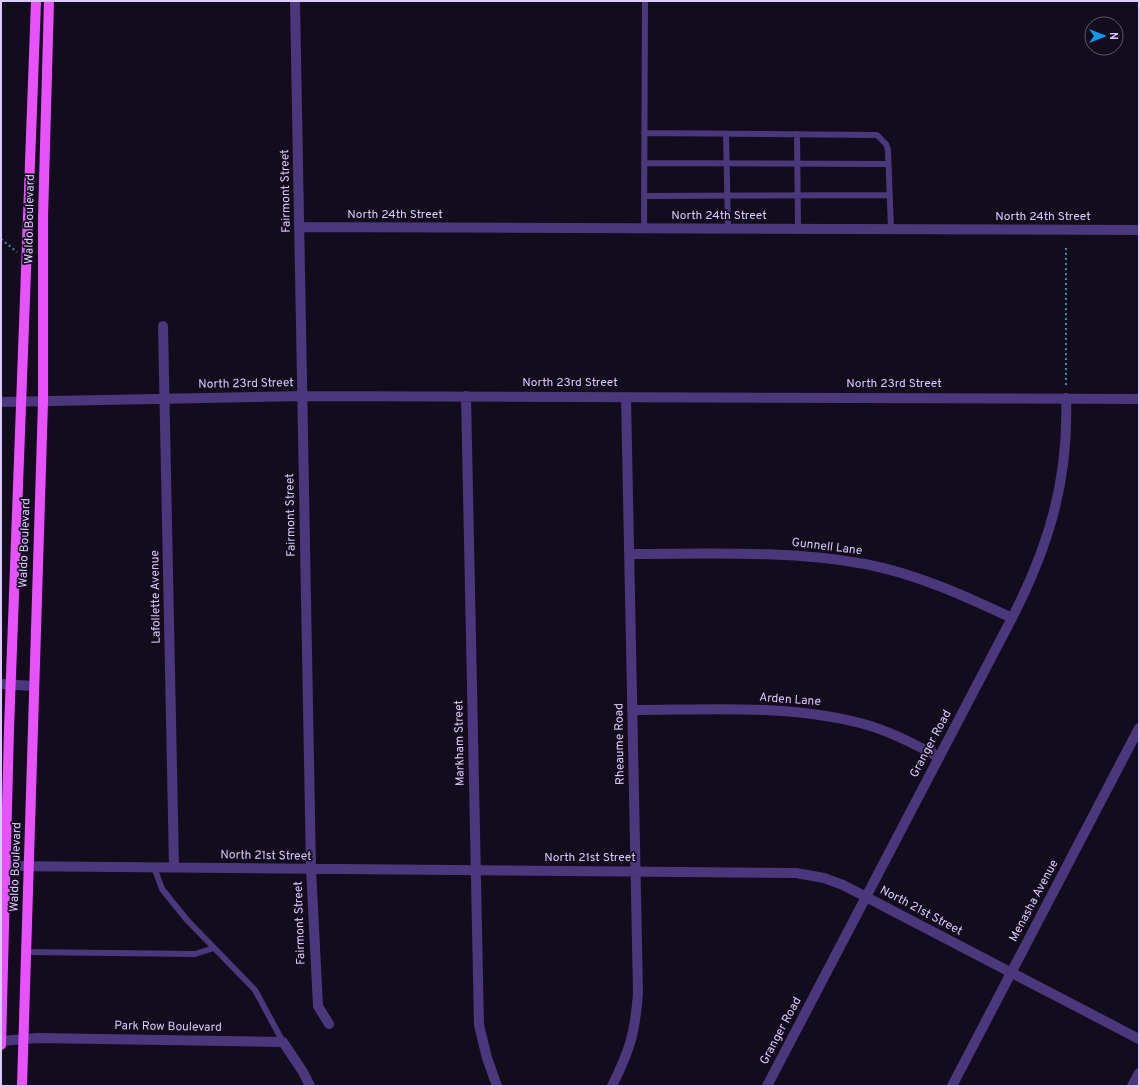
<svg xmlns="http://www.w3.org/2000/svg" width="1140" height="1087" font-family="Overpass,sans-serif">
  <rect width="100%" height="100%" fill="#130c1d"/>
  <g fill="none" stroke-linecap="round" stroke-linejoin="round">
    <path stroke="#2e94ad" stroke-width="2" stroke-dasharray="2 3" stroke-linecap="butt" d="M1,239l16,13
      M1066,385v-138"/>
    <path stroke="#4b377c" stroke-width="6" d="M644,133l233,2 9,9 2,6 3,79
      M726,134l2,95
      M797,134l1,95
      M644,163l244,1
      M644,196l245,-1
      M644,228l1,-227
      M154,867l8,22 25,31 68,70 28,52
      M26,952l169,2 19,-6"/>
    <path stroke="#4b377c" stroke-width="10" d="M295,1l16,868 7,137 11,18
      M299,227l840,3
      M163,326l11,541
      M466,396l13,629 8,33 10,28
      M1,402l301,-6 837,3
      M629,554c78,0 158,-4 236,10 52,10 100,32 147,54
      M1,684l33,2
      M632,710c76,0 155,-6 228,13 28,7 54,21 79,34
      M1,866l795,7 28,5 19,7 296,154
      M1,1041l37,-3 245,4 20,30 7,14
      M612,1086c18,-36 23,-53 26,-93l-12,-596
      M767,1086l245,-468c37,-72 57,-139 54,-220
      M1132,1086l7,-13"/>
    <path stroke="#4b377c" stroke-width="10" d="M952,1086l187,-358"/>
    <path stroke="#e852fd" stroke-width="10" d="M1,1045l8,-316 27,-728
      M22,1086l21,-684v-184l6,-217"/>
  </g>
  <g text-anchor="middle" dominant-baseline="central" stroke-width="3.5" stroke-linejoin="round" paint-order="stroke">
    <g font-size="12" fill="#dcc9fe" stroke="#130c1d">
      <text transform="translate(286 191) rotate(-91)">Fairmont Street</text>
      <text x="395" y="215">North 24th Street</text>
      <text x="719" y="216">North 24th Street</text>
      <text x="1043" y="217">North 24th Street</text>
      <text transform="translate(30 219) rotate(-89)">Waldo Boulevard</text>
      <text x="570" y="383">North 23rd Street</text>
      <text transform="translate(246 384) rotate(-1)">North 23rd Street</text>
      <text x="894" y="384">North 23rd Street</text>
      <text transform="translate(291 515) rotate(-91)">Fairmont Street</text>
      <text transform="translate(25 543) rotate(-88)">Waldo Boulevard</text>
      <text transform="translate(827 547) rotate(7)">Gunnell Lane</text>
      <text transform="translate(156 597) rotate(-91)">Lafollette Avenue</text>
      <text transform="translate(790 700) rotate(4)">Arden Lane</text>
      <text transform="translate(460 743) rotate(-91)">Markham Street</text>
      <text transform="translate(620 744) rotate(-91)">Rheaume Road</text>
      <text transform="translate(931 744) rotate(-62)">Granger Road</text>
      <text transform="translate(266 856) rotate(1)">North 21st Street</text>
      <text x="590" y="858">North 21st Street</text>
      <text transform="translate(16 867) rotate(-88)">Waldo Boulevard</text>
      <text transform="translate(1034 901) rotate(-62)">Menasha Avenue</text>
      <text transform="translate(921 911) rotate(28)">North 21st Street</text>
      <text transform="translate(300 923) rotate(-92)">Fairmont Street</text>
      <text transform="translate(168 1027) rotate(1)">Park Row Boulevard</text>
      <text transform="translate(781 1031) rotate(-62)">Granger Road</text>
    </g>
  </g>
  <rect width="1140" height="1087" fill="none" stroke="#dcc9fe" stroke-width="4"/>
  <g transform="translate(1104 36) rotate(90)"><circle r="19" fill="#130c1d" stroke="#635877"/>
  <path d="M0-3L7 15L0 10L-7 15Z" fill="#039cf0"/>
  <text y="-6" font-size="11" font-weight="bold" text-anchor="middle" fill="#dcc9fe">N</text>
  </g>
</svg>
